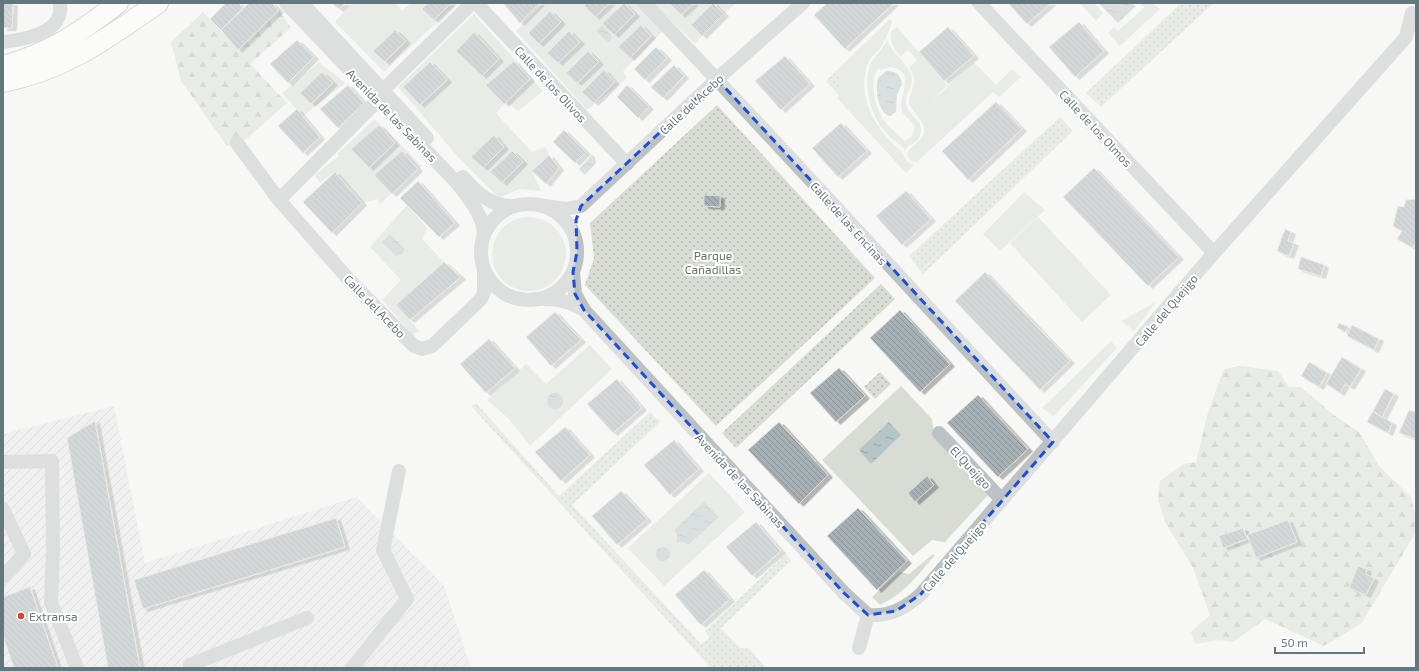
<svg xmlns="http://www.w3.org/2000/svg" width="1419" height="671" font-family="'Exo 2',sans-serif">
  <defs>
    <pattern id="industrial-furrows" width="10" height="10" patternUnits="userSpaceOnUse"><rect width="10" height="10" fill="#e5e7e6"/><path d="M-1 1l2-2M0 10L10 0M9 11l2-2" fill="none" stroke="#bdc0c0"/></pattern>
    <pattern id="forest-firs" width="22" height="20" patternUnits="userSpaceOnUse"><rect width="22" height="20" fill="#d8dcd4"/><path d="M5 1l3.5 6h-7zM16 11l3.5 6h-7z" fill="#b3b7b1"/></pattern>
    <pattern id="park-dots" width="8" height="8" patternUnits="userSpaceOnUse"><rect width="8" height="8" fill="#d8dcd4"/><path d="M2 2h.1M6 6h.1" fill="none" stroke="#b3b7b1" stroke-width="1.8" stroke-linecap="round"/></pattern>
    <pattern id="water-ripples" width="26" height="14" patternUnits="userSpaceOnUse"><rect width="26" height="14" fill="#b5c4c6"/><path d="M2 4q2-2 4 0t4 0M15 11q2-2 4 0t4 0" fill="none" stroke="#97a4a6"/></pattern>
    <pattern id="building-back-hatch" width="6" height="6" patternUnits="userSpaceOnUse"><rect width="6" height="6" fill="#a7b0b4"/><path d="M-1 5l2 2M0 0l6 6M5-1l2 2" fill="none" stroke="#8c9498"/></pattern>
    <filter id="shadow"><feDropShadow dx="4.5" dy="2.5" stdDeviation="0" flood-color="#0004"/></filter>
  </defs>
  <rect width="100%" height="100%" fill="#f7f7f5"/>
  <path fill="url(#industrial-furrows)" d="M114,406l31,157 212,-66 87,89 27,82h-468v-234z"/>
  <path fill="#d8dcd4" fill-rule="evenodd" d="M352,3h43l7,8 9,-8h46l-73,69 -49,-50z
    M544,3h93l26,28 -40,40 4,7 -40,32 -71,-79z
    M652,3h84l-41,40z
    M1080,3h14l9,10 -7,8z
    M1139,3h13l8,6 -40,37 -12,-13 6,-6 4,4 27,-24z
    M474,14l69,77 -25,20 -12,-9 -10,11 36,39 14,-5 3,8 -17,16 9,20 -22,-2 -20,9 -40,-40 -61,-71z
    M890,19l2,3c-3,8 -6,17 -11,25 -3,5 -9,8 -12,14 -14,29 4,66 27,85 7,5 9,17 18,19l-8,8 -69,-75c7,-8 4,-19 -1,-27z
    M897,27l50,58 -16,17 43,-40 22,23 16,-16 9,8 -22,20 -6,-5 -76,70c-6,0 -8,-2 -10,-8 2,-7 8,-8 13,-14 13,-14 -7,-25 -11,-37 1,-12 11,-24 0,-35l8,-8 -9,-10 -8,7c-6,-8 -16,-24 -3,-30z
    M887,40c5,13 17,20 23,32 6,12 -4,19 -4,30 0,15 23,17 12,38l-11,7 -2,4c-4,-7 -12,-11 -18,-17 -16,-17 -24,-46 -17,-69 3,-8 13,-15 17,-25zM890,67c29,5 7,27 12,44 3,7 11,9 13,17l-3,8 -7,5c-1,-1 -16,-14 -20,-19 -9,-12 -18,-43 -6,-54l1,2z
    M319,62l26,21 -42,33 -21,-23z
    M375,119l47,47 -42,38 -3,-5 -15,4 -27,-31 -15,10 -6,-7 25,-19 -2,-2z
    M1024,192l21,18 -45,41 -17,-17z
    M407,205l20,23 -5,11 22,23 -47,43 23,27 -8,2 -30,-34 19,-20 -31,-33z
    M1038,217l73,78 -29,27 -72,-79z
    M492 254a37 37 0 1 1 74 0a37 37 0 1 1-74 0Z
    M1156,302l-22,29 -13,-10z
    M1111,341l6,7 -63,68 -12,-8z
    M590,345l22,24 -82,77 -21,-27 -22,-19 39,-36 20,20z
    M901,386l31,33 2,16 54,60 -43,47 -13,-2 -19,16 -91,-96z
    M709,473l36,39 -81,74 -36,-38z
    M933,554l2,1c-17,20 -31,39 -55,50l-8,-8 27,-25 10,2z"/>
  <path fill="url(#forest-firs)" d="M279,10l12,18 -41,36 37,39 -45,40 -15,3 -46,-65 -10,-39 32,-30 35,37z
    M1241,366l37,5 11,16h12l34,29 24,16 21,35 31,30 5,21v14l-54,91 -38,23 -59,-27 -32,23 -14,-2 -24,4 -4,-12 19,-17 -17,-47 -28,-46 -7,-23 2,-18 23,-17 13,-2 12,-50 16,-43z"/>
  <path fill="url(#park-dots)" d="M1181,3h33l-113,104 -15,-14z
    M836,71c5,8 8,15 3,24l-13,-14z
    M717,105l158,173 -159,148 -131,-141 9,-27 -4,-35z
    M1060,117l13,14 -150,143 -14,-18z
    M881,284l14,15 -159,149 -14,-15z
    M880,372l11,12 -16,15 -11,-12z
    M476,403l83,93 91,-84 10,10 -88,83 129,139 9,-6 -5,-7 81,-77 5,7 -70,67 19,20h9l17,20h-55l-240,-262z"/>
  <path fill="url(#water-ripples)" d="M1099,3h32l5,3 -18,17z
    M602,25l9,9 1,5 -4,3 -12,-11z
    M886,71c10,0 14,3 16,13l-5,11 -1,17 -6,4c-12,-3 -15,-27 -12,-38z
    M592,155l3,2 1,6 -11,12 -6,-6z
    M390,234l15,15 -3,6 -4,-1 -1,3 -15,-15z
    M547 401a8 8 0 1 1 16 0a8 8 0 1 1-16 0Z
    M889,422l12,13 -30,29 -12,-14z
    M704,502l15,15 -31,28 -3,-3h-8v-8l-3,-4z
    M656 554a7 7 0 1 1 14 0a7 7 0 1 1-14 0Z"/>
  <path fill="url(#building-back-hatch)" stroke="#d9d9d7" filter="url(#shadow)" d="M3,3h10l-1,25h-9z
    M226,3h12l5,5 -22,22 -11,-11z
    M249,3h23l7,7 -41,40 -17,-20z
    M332,3h13l-6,6z
    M428,3h23l-17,17 -12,-11z
    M503,3h37l-20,20z
    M587,3h23l-15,14 -11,-11z
    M624,3l11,11 -21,21 -12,-11z
    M671,3h23l-13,12 -11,-11z
    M713,3l11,11 -22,22 -11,-11z
    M827,3h67l-49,46 -31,-34z
    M1008,3h43l-24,21z
    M550,11l11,11 -22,22 -11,-11z
    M1079,22l25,29 -29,26 -26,-30z
    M641,25l10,11 -21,22 -12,-11z
    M948,27l26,29 -30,25 -25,-29z
    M395,30l11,11 -21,21 -12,-11z
    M569,31l11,11 -22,21 -11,-10z
    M474,32l25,27 -17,17 -26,-25z
    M297,40l17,17 -26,26 -18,-19z
    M656,47l11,11 -22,22 -11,-11z
    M588,51l11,11 -22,21 -11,-10z
    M785,56l25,28 -29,26 -26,-29z
    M514,61l16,18 -26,25 -18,-19z
    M430,62l17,18 -27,25 -17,-18z
    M674,65l10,11 -21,22 -12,-11z
    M604,70l11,12 -21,21 -12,-11z
    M322,72l11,11 -22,21 -11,-11z
    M348,85l16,18 -26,25 -18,-19z
    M627,85l22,22 -11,11 -21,-21z
    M996,102l26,27 -54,51 -26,-29z
    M297,109l23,28 -17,16 -25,-27z
    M841,123l26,28 -29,26 -26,-29z
    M379,125l16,18 -26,25 -18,-19z
    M564,130l22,22 -11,11 -22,-21z
    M494,135l10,12 -21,21 -12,-11z
    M402,151l16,18 -26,25 -18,-19z
    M512,151l11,11 -21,21 -12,-11z
    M549,155l10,13 -13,16 -14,-13z
    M1094,168l85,89 -31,29 -85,-89z
    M335,172l27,31 -30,30 -29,-31z
    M418,181l37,42 -16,14 -39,-39z
    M906,191l25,28 -29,26 -26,-29z
    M704,195l16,1v11l-16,-1z
    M1406,200l10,-1v43l-3,6 -16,-9 5,-8 -9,-5 5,-20 6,1z
    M1285,229l6,3 -3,9 6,2 -5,13 -12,-5z
    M1301,257l23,8 -3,11 -23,-7z
    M444,262l17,15 -51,43 -14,-15z
    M985,272l85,89 -30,29 -85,-89z
    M900,310l50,54 -30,28 -50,-54z
    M555,312l26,28 -30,26 -25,-29z
    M1339,323l9,4 -2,5 -9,-4z
    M1352,325l27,14 -5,11 -27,-14z
    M489,339l26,29 -29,25 -26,-29z
    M1342,357l19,12 -11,18 -5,-3 -5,9 -14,-9z
    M1309,362l18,11 -8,14 -18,-11z
    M839,368l26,28 -29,26 -26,-29z
    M617,379l25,29 -29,25 -26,-29z
    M1385,389l9,5 -12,23 -9,-6z
    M978,395l50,54 -30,28 -51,-54z
    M1409,410l7,2v27l-17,-6z
    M1373,411l19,12 -4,10 -21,-11z
    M95,421l45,247h-32l-41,-230z
    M779,422l49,53 -29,29 -51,-54z
    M565,427l25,28 -29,26 -26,-29z
    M674,440l25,29 -29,26 -26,-30z
    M927,476l7,9 -19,17 -7,-9z
    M621,491l26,28 -30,26 -25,-29z
    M858,508l49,53 -30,29 -50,-54z
    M336,518l9,29 -202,62 -9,-29z
    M1288,520l9,22 -41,16 -9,-23z
    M756,522l25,29 -29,25 -26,-29z
    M1243,528l4,11 -24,9 -4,-12z
    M1358,566l9,3 -1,5 8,5 -8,16 -17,-7z
    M704,570l26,29 -29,26 -26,-30z
    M30,587l28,81h-44l-11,-32v-39z"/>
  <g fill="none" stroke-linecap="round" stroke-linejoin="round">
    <g stroke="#b1b8bb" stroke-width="22">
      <path id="secondary" d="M3,66c46,-12 78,-34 115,-63
        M3,82c64,-13 103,-43 155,-79"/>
    </g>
    <path stroke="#bcc2c4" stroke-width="14" d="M286,3l171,180c12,15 27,33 27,53
      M302,3l125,135
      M476,3l151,161
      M644,3c139,144 272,293 409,439
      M979,3l235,250
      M3,42c17,-2 50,-7 56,-26 2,-4 1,-9 1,-13
      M383,90l89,-87
      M237,143l42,57 72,82 63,64 8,3 10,-3 49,-47 3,-7v-23
      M463,177c14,16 29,30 51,29
      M279,200l99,-100
      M481 252a48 48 0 1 1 96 0a48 48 0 1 1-96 0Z
      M538,205l28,4 15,-3 136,-127 86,-76
      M573,272l2,22 9,16 260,283 24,22c21,2 38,-7 53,-21l293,-341 192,-216 6,-24
      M544,299c16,0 26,3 40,11
      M939,433l63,67
      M3,462l49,-1 1,90 -2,51 26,66
      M3,509l21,45 -21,23
      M859,648l9,-33
      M191,668l-1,-3 117,-47
      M352,668l55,-69 -24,-49 16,-79"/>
    <use href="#secondary" stroke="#fff" stroke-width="20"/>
  </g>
  <path d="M0 0H1419V671H0ZM717,79l336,363 -132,152 -25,17 -28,4 -24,-22 -260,-283 -9,-16 -2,-22 4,-20 -1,-32 5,-14z" fill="#f7f7f5" fill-opacity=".55" fill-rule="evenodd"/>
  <path fill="none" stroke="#1d4ed8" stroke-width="3" stroke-dasharray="8 5" stroke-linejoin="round" d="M717,79l336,363 -132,152 -25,17 -28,4 -24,-22 -260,-283 -9,-16 -2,-22 4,-20 -1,-32 5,-14z"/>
  <circle fill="#d74335" stroke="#fff" stroke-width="1.5" cx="21" cy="616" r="4"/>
  <g text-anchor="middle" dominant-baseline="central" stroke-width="4" stroke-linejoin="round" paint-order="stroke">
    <g font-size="12" fill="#65777e" stroke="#fff">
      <text transform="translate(551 84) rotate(47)">Calle de los Olivos</text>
      <text transform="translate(691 104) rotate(-43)">Calle del Acebo</text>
      <text transform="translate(392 115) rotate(46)">Avenida de las Sabinas</text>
      <text transform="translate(1096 128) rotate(47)">Calle de los Olmos</text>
      <text transform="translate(849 223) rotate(48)">Calle de las Encinas</text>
      <text transform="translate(375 306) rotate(46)">Calle del Acebo</text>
      <text transform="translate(1166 310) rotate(-50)">Calle del Quejigo</text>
      <text transform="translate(971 467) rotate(47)">El Quejigo</text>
      <text transform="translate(740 480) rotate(47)">Avenida de las Sabinas</text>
      <text transform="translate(954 556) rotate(-49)">Calle del Quejigo</text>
    </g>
    <g font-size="12" fill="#697663" stroke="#fff">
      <text x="713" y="255">Parque<tspan x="713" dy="14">Cañadillas</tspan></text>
    </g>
    <g font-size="12" fill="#65777e" stroke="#fff" text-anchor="start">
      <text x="29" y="616">Extransa</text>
    </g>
  </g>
  <rect width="1419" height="671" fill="none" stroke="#65777e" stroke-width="8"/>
  <path d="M1275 647v6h89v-6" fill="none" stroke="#65777e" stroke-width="2"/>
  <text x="1281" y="647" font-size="12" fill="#65777e" stroke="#ffffff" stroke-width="3" paint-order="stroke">50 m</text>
</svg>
